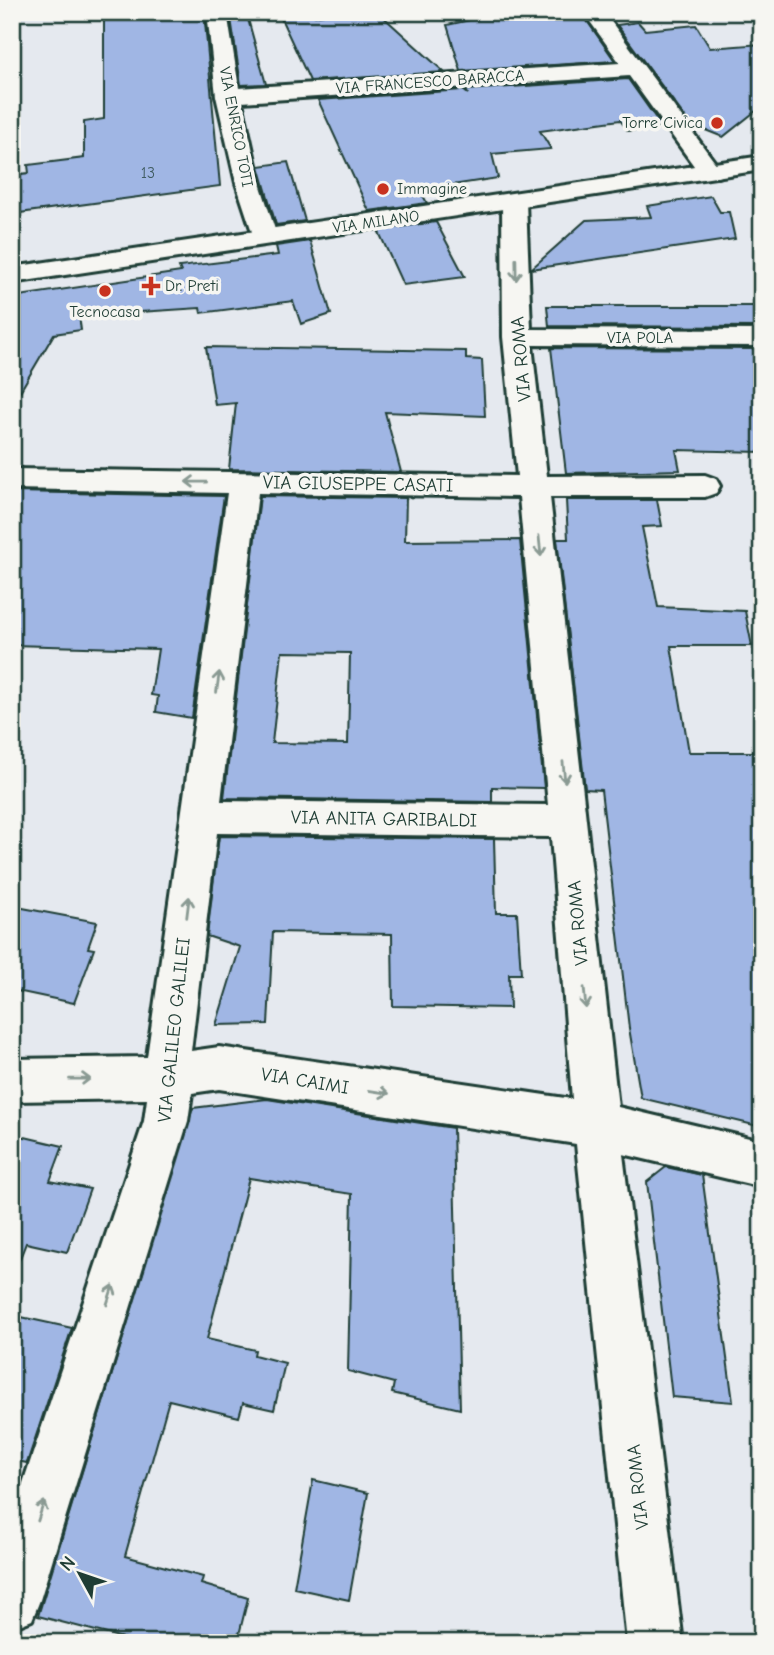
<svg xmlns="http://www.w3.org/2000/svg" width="774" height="1655" font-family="'Comic Neue',sans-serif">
  <rect width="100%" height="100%" fill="#e5e9ef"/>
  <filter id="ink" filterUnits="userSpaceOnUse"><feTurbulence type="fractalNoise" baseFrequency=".0143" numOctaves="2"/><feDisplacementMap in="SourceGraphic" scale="14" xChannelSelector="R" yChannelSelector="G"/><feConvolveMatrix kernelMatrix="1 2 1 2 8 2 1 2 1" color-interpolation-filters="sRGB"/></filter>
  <g filter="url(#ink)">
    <path fill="#a0b6e4" stroke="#1f3d34" stroke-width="2" fill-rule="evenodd" d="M204,12l16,174 -208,28v-39l17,-2 -1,-8 56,-7v-36l20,-3v-101z
      M230,12h16l20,72 -25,1z
      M278,12h32l5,4 19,-4h44l66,60 -134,9z
      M506,12h75l34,49 -154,10 -14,-46z
      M638,22l7,8 51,-5 14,23 52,-4v62l-39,31 -33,-13 -73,-99z
      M628,79l34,48 -34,4 -8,-11 -80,11 11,18 -59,5 6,24 -78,12 7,13 -58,8 -51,-111 145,-10 5,4 -2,-4z
      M288,162l17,59 -29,4 -17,-59z
      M711,196l9,16h9l6,27 -204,30 55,-49 65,-3 -4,-11z
      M436,222l29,55 -62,8 -25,-55z
      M310,241l21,73 -30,10 -8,-23 -92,12 -1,-5 -121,8 2,14 -27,4 -42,71v-108l169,-25 -2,-5 99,-12 -2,-9z
      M547,306h215v21l-213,-1z
      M206,347l260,4v8l16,1 3,56 -100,-4 16,60 -172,-3 7,-66 -21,2z
      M551,348l211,1v103l-86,-2 4,20 -114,3z
      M12,492l212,4 -32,222 -36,-6 2,-16 -7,-1 7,-46 -146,-4z
      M260,496l146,2 -1,43 115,-1 24,248 -52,-1v15l-268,-4zM282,652l68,1 -2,91 -76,-1z
      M566,500h91l5,26 -20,1 16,80 87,4 7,35h-81l18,106h73v375l-121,-29 -12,-70 -28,-238 -16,-1 -28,-250h11z
      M219,836l275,3 2,74h21l4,61h-12l1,34 -117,-2 -1,-72 -119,-2 -5,92 -52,1 24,-78 -33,-11z
      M12,906l85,16 -9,26 6,1 -20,54 -62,-13z
      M267,1099l186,29 7,281 -68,-16 2,-10 -46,-12 4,-177 -103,-16 -42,161 48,11 -1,5 31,8 -11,47 -31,-7 -4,14 -70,-17 -44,156 78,21 -2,7 47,14 -11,45h-95l-104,-27 155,-508z
      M12,1134l51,12 -13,35 40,8 -23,63 -41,-9 -11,28h-3z
      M666,1167l36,8 31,227 -61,-5 -25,-215z
      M12,1315l60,13 -45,135 -15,-3z
      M313,1480l55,13 -19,107 -55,-12z"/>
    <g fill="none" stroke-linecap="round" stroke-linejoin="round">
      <g stroke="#1f3d34" stroke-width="6">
        <path id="minor" d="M207,12h20l12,76 381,-25 -37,-51h21l118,160 -4,5h-16l-73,-101 -387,26 18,81 18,56 -4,5h-18l-20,-61 -20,-87z
          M514,195l9,2 3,5 5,127 231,1v16l-230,-1 15,131 158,-1 11,4 4,7 -4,7 -11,4h-155l68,610 144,34v46l-139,-33 60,489h-56l-51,-499 -357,-55 -27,4 -4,28 -148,479 -8,20 -20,8v-112l132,-395 3,-22 -135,2v-42l135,-2 80,-564 -215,-4v-20l505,7 -14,-139 -1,-135 3,-5zM258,493l261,4 29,308 -327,-4zM217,833l334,4 21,262 -353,-52 -28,4z"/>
      </g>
      <g stroke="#1f3d34" stroke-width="6">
        <path id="major" d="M762,156v14l-750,113v-16z"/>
      </g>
      <use href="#minor" fill="#f6f6f2" fill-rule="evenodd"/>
      <use href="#major" fill="#f6f6f2" fill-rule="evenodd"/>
    </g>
    <defs><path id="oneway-shaft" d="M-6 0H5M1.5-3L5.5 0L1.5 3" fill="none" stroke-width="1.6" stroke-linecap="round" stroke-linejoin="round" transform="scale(1.75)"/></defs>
    <g stroke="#8a9a93">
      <use href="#oneway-shaft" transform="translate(516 270) rotate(89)"/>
      <use href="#oneway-shaft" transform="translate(196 482) rotate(-179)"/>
      <use href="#oneway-shaft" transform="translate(540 546) rotate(84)"/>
      <use href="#oneway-shaft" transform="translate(218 682) rotate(-82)"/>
      <use href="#oneway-shaft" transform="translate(564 772) rotate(84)"/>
      <use href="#oneway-shaft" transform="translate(188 907) rotate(-83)"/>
      <use href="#oneway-shaft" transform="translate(585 998) rotate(85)"/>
      <use href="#oneway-shaft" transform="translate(80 1079) rotate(-1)"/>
      <use href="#oneway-shaft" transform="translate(379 1092) rotate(9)"/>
      <use href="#oneway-shaft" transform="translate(110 1295) rotate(-72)"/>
      <use href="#oneway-shaft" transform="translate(41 1511) rotate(-72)"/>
    </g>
  </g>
  <g fill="#c8321e" stroke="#f6f6f2" stroke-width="2.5">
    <circle cx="717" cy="123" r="7"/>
    <circle cx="383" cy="189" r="7"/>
    <path d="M147.5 275.5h7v7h7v7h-7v7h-7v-7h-7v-7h7z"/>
    <circle cx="105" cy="291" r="7"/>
  </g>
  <g text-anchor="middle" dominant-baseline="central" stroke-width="7" stroke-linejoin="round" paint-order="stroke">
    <g font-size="16" fill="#1f3d34" stroke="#f6f6f2">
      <text transform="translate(430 82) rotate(-4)">VIA FRANCESCO BARACCA</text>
      <text transform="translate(236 127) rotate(79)">VIA ENRICO TOTI</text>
      <text transform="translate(376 222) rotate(-8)">VIA MILANO</text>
      <text x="640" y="338">VIA POLA</text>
    </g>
    <g font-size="16" fill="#1f3d34" stroke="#f6f6f2" text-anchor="start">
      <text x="703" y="123" text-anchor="end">Torre Civica</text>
      <text x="397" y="189">Immagine</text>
      <text x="165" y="286">Dr. Preti</text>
      <text x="105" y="312" text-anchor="middle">Tecnocasa</text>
    </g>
    <g font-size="16" fill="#3f5b60">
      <text x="148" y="173">13</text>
    </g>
    <g font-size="19" fill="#1f3d34" stroke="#f6f6f2">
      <text transform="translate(521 359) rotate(-95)">VIA ROMA</text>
      <text transform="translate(358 484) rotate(1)">VIA GIUSEPPE CASATI</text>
      <text transform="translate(384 819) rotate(1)">VIA ANITA GARIBALDI</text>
      <text transform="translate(578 923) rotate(-95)">VIA ROMA</text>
      <text transform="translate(174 1030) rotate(-84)">VIA GALILEO GALILEI</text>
      <text transform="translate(305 1081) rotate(9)">VIA CAIMI</text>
      <text transform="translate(638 1487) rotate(-96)">VIA ROMA</text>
    </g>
  </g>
  <rect width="774" height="1655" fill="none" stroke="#f6f6f2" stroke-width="42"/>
  <rect x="21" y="21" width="732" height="1613" fill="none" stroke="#1f3d34" stroke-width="2.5" filter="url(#ink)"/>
  <g transform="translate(80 1574) rotate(310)" stroke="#f6f6f2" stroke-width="5" paint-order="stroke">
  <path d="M0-5L12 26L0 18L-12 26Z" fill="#1f3d34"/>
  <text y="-10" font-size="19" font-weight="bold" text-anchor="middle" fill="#1f3d34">N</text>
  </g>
</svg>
